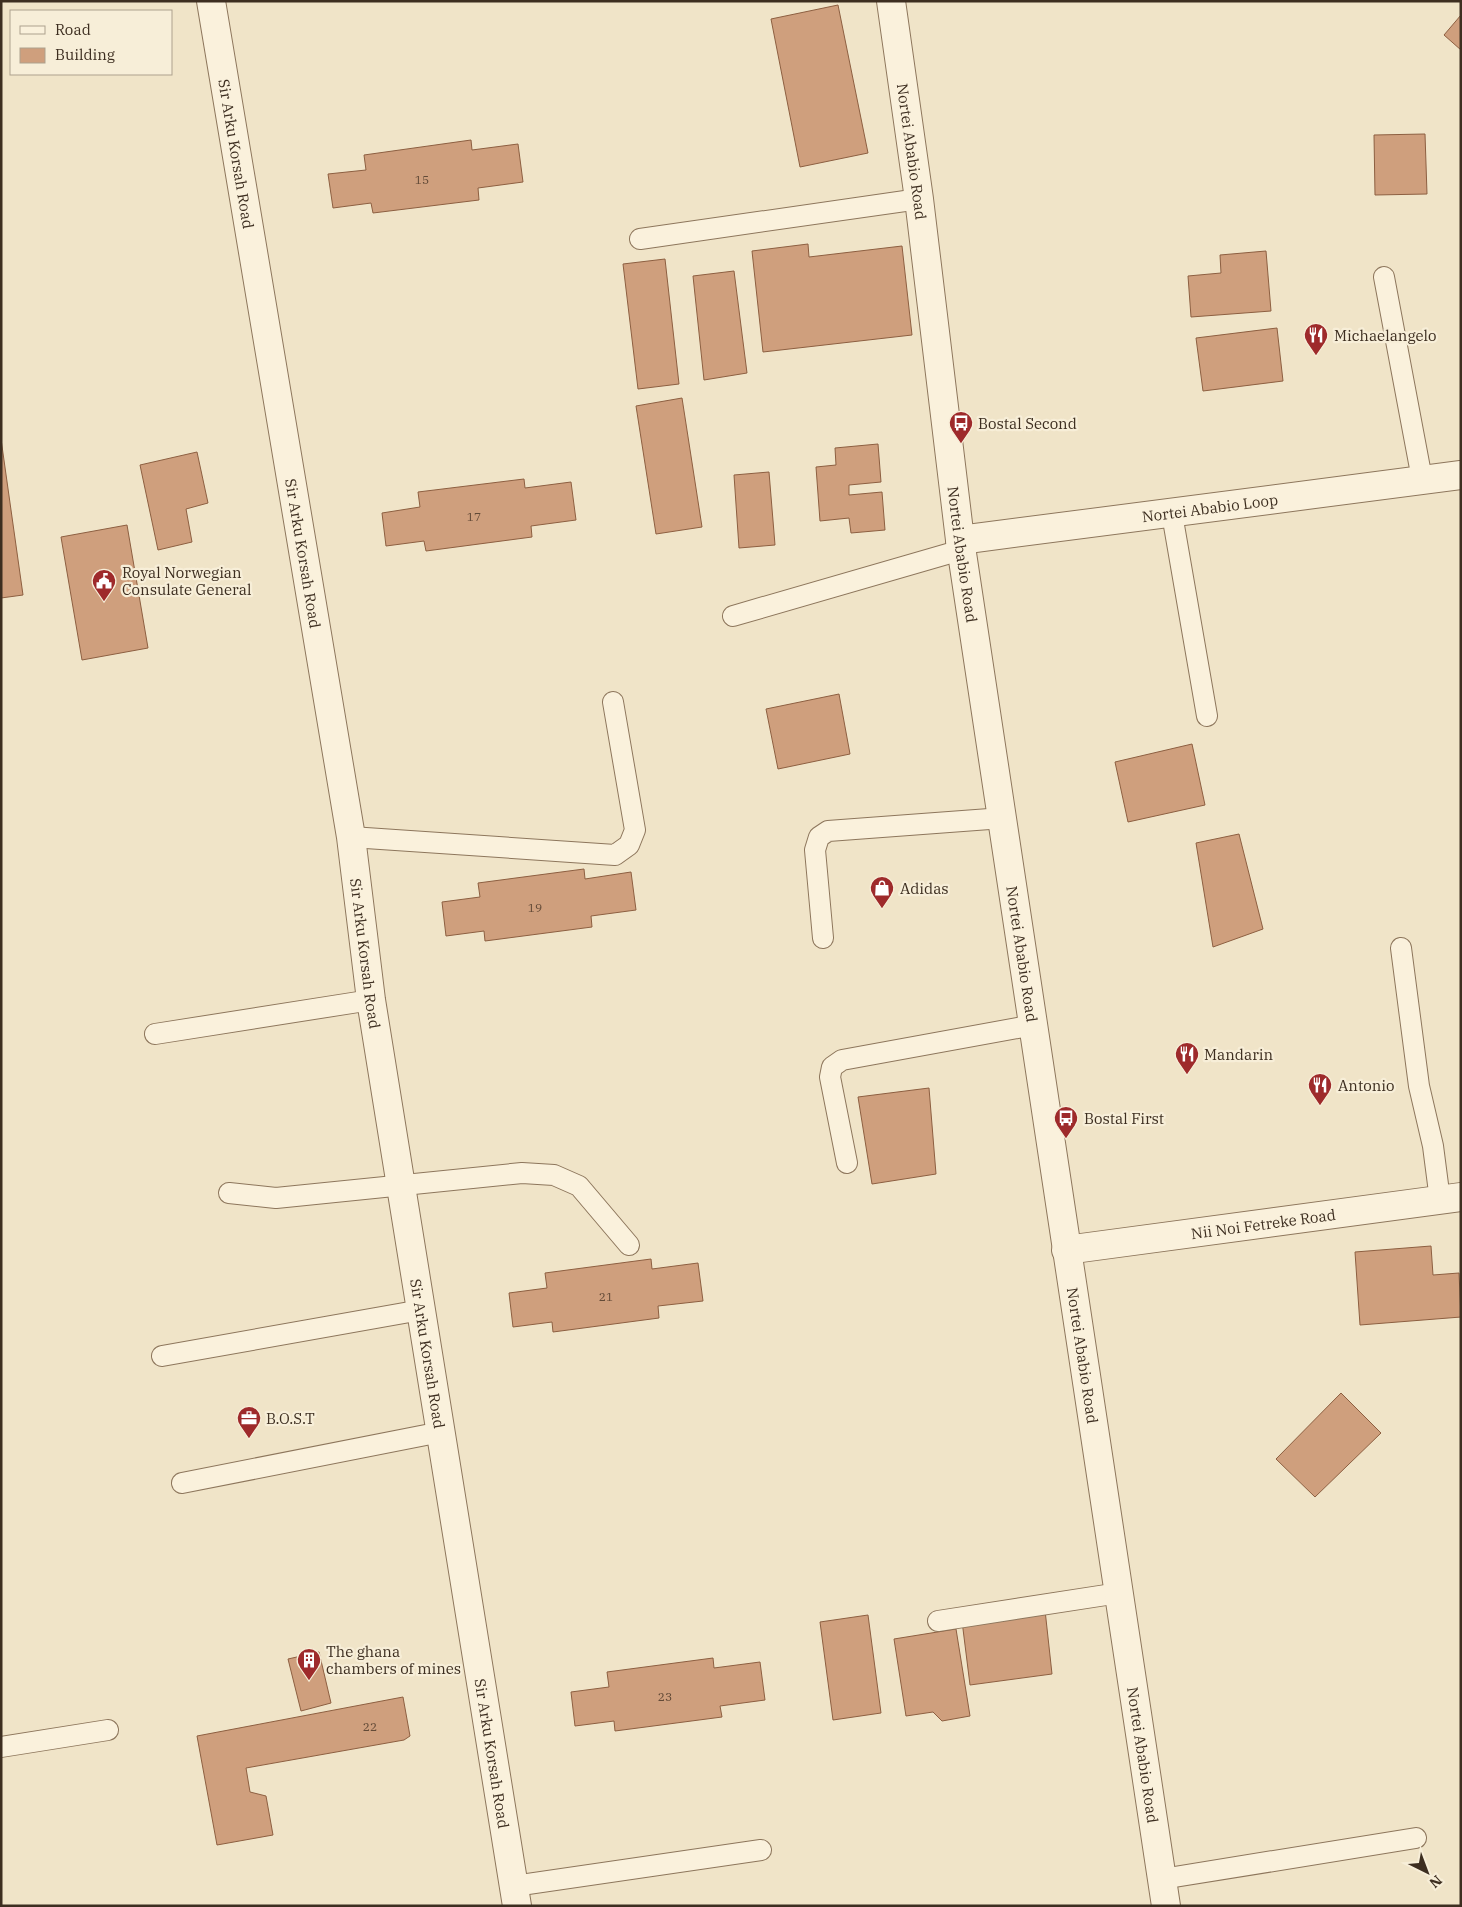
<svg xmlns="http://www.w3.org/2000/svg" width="1462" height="1907" font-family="'IBM Plex Serif',serif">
  <rect width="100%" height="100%" fill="#f0e4c8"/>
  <path fill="#cf9f7d" stroke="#8d5f41" d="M838,5l30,148 -68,14 -29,-148z
    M1461,15v35l-17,-15z
    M1425,134l2,60 -52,1 -1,-60z
    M471,140l1,10 46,-6 5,38 -45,6 1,12 -106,13 -2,-10 -38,5 -5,-34 38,-4 -2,-15z
    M808,244l1,13 93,-11 10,89 -149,17 -11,-101z
    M1266,251l5,60 -80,6 -3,-41 33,-3 -1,-18z
    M665,259l14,125 -41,5 -15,-125z
    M734,271l13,102 -43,7 -11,-104z
    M1277,328l6,53 -80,10 -7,-53z
    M682,398l20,129 -46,7 -20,-128z
    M1,439l22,156 -22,3z
    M878,444l3,38 -32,3v10l33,-3 3,38 -34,3 -2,-15 -29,3 -4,-54 20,-2 -1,-17z
    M197,452l11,51 -22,6 6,33 -34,8 -18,-85z
    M769,472l6,73 -36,3 -5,-73z
    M524,479l1,9 46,-6 5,38 -45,6 1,11 -106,14 -2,-10 -38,5 -4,-33 38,-6 -2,-15z
    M127,525l21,123 -66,12 -21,-123z
    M839,694l11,60 -72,15 -12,-60z
    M1192,744l13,61 -77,17 -13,-60z
    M1239,834l24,95 -50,18 -17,-104z
    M584,869l1,10 46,-7 5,38 -45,6 1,11 -107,14 -1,-10 -38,5 -4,-34 38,-5 -2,-14z
    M929,1088l7,86 -64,10 -14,-87z
    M1431,1246l2,29 26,-2 2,44 -101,8 -5,-73z
    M651,1259l1,10 46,-6 5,38 -45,5 1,12 -106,14 -1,-10 -39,5 -4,-34 38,-5 -2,-15z
    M1341,1393l40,40 -66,64 -39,-38z
    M1045,1610l7,64 -82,11 -8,-64z
    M868,1615l13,98 -48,7 -13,-98z
    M956,1629l14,87 -28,5 -9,-9 -27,4 -12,-77z
    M319,1652l12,51 -30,8 -13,-52z
    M713,1658l1,10 46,-6 5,38 -45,6 2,11 -107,14 -1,-10 -39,5 -4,-34 38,-5 -2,-15z
    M403,1697l7,39 -6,4 -158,28 4,24 16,4 7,39 -56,10 -20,-109z"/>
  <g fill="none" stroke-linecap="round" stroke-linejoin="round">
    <g stroke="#8d765c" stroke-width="22">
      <path id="service" d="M640,239l279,-40
        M1384,277l38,202
        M1172,514l35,202
        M733,616l228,-66
        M351,837l264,18 14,-10 6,-15 -22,-128
        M823,938l-8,-88 4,-13 9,-6 175,-13
        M1401,948l18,138 14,60 7,54
        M155,1034l216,-34
        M847,1163l-17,-86 2,-10 10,-7 192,-35
        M229,1193l47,5 246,-25 32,2 25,11 50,59
        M162,1356l259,-46
        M182,1483l259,-51
        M938,1621l181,-28
        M1,1747l107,-17
        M1162,1879l254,-41
        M514,1886l247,-36"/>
    </g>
    <g stroke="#8d765c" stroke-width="30">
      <g id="minor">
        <path id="s1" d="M211,1l140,836 20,163 146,906"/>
        <path id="s2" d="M891,1l28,198 41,341 206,1366"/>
        <path id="s3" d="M960,540l501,-65"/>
        <path id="s4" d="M1066,1250l395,-53"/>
      </g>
    </g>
    <use href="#service" stroke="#faf1dc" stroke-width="20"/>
    <use href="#minor" stroke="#faf1dc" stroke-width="28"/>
  </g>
  <defs>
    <g id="restaurant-pin" transform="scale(1.25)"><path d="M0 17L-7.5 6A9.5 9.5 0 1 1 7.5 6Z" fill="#9e2a2b" stroke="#f7eed8"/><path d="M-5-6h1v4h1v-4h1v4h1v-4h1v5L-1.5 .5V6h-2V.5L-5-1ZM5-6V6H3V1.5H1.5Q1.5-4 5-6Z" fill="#fff"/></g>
    <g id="bus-pin" transform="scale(1.25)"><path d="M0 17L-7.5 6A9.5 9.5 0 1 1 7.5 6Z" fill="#9e2a2b" stroke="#f7eed8"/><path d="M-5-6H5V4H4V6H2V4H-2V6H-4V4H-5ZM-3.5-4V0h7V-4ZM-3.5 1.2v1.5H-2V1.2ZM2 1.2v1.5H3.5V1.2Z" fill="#fff"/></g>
    <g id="civic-pin" transform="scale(1.25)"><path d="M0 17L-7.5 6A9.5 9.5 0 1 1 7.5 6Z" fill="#9e2a2b" stroke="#f7eed8"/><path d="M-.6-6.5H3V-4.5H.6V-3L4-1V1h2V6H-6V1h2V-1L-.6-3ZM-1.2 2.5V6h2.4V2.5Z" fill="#fff"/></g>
    <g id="shop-pin" transform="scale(1.25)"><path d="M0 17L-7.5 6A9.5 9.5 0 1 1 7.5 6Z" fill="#9e2a2b" stroke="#f7eed8"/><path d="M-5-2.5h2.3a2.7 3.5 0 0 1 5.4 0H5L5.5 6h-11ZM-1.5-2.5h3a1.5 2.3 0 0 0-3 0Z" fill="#fff"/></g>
    <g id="office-pin" transform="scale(1.25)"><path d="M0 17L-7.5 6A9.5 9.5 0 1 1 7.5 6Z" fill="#9e2a2b" stroke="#f7eed8"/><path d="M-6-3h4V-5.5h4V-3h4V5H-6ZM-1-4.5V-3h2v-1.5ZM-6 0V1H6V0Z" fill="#fff"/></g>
    <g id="building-pin" transform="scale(1.25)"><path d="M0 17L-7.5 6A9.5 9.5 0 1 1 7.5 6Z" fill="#9e2a2b" stroke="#f7eed8"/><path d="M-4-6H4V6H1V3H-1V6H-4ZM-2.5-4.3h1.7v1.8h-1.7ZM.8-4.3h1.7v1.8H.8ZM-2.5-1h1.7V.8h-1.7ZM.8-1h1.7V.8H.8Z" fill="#fff"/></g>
  </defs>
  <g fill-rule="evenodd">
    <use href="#restaurant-pin" x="1316" y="335"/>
    <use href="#bus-pin" x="961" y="423"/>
    <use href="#civic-pin" x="104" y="581"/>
    <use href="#shop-pin" x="882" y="888"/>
    <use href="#restaurant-pin" x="1187" y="1054"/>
    <use href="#restaurant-pin" x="1320" y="1085"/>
    <use href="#bus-pin" x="1066" y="1118"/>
    <use href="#office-pin" x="249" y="1418"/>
    <use href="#building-pin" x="309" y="1660"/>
  </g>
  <g text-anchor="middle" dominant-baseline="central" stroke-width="4.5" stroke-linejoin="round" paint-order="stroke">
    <g font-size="12" fill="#624a37">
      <text x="422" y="179">15</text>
      <text x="474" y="516">17</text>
      <text x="535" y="907">19</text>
      <text x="606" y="1296">21</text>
      <text x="665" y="1696">23</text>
      <text x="370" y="1726">22</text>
    </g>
    <g font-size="15" fill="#3d2e20" stroke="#f7eed8">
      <text stroke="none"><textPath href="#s2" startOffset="152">Nortei Ababio Road</textPath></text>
      <text stroke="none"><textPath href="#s1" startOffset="155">Sir Arku Korsah Road</textPath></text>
      <text stroke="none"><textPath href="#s3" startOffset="252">Nortei Ababio Loop</textPath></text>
      <text stroke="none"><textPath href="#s1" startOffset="560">Sir Arku Korsah Road</textPath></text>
      <text stroke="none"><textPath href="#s2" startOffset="558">Nortei Ababio Road</textPath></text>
      <text stroke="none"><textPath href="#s1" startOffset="965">Sir Arku Korsah Road</textPath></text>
      <text stroke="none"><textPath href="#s2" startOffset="962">Nortei Ababio Road</textPath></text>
      <text stroke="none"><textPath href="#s4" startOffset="199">Nii Noi Fetreke Road</textPath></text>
      <text stroke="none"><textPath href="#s1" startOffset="1370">Sir Arku Korsah Road</textPath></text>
      <text stroke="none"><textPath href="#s2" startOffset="1368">Nortei Ababio Road</textPath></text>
      <text stroke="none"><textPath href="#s1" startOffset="1775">Sir Arku Korsah Road</textPath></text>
      <text stroke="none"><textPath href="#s2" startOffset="1772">Nortei Ababio Road</textPath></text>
    </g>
    <g font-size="15" fill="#3d2e20" stroke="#f7eed8" text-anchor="start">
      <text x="1334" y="335">Michaelangelo</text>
      <text x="978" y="423">Bostal Second</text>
      <text x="122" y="572">Royal Norwegian<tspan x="122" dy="17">Consulate General</tspan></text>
      <text x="900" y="888">Adidas</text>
      <text x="1204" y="1054">Mandarin</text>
      <text x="1338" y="1085">Antonio</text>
      <text x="1084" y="1118">Bostal First</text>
      <text x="266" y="1418">B.O.S.T</text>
      <text x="326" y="1651">The ghana<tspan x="326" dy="17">chambers of mines</tspan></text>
    </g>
  </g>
  <rect width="1462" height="1907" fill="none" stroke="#3d2e20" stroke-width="5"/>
  <rect x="10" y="10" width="162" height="65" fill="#f7eed8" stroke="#ada18e"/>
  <rect x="20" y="26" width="25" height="8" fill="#faf1dc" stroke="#ada18e"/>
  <text x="55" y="35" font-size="15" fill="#3d2e20">Road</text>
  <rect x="20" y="48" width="25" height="15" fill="#cf9f7d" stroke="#ada18e"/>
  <text x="55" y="60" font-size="15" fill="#3d2e20">Building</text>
  <g transform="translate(1427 1872) rotate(138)" stroke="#f7eed8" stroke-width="4" paint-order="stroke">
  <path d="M0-4L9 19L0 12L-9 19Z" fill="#3d2e20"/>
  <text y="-8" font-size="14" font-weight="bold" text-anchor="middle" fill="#3d2e20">N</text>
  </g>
</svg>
